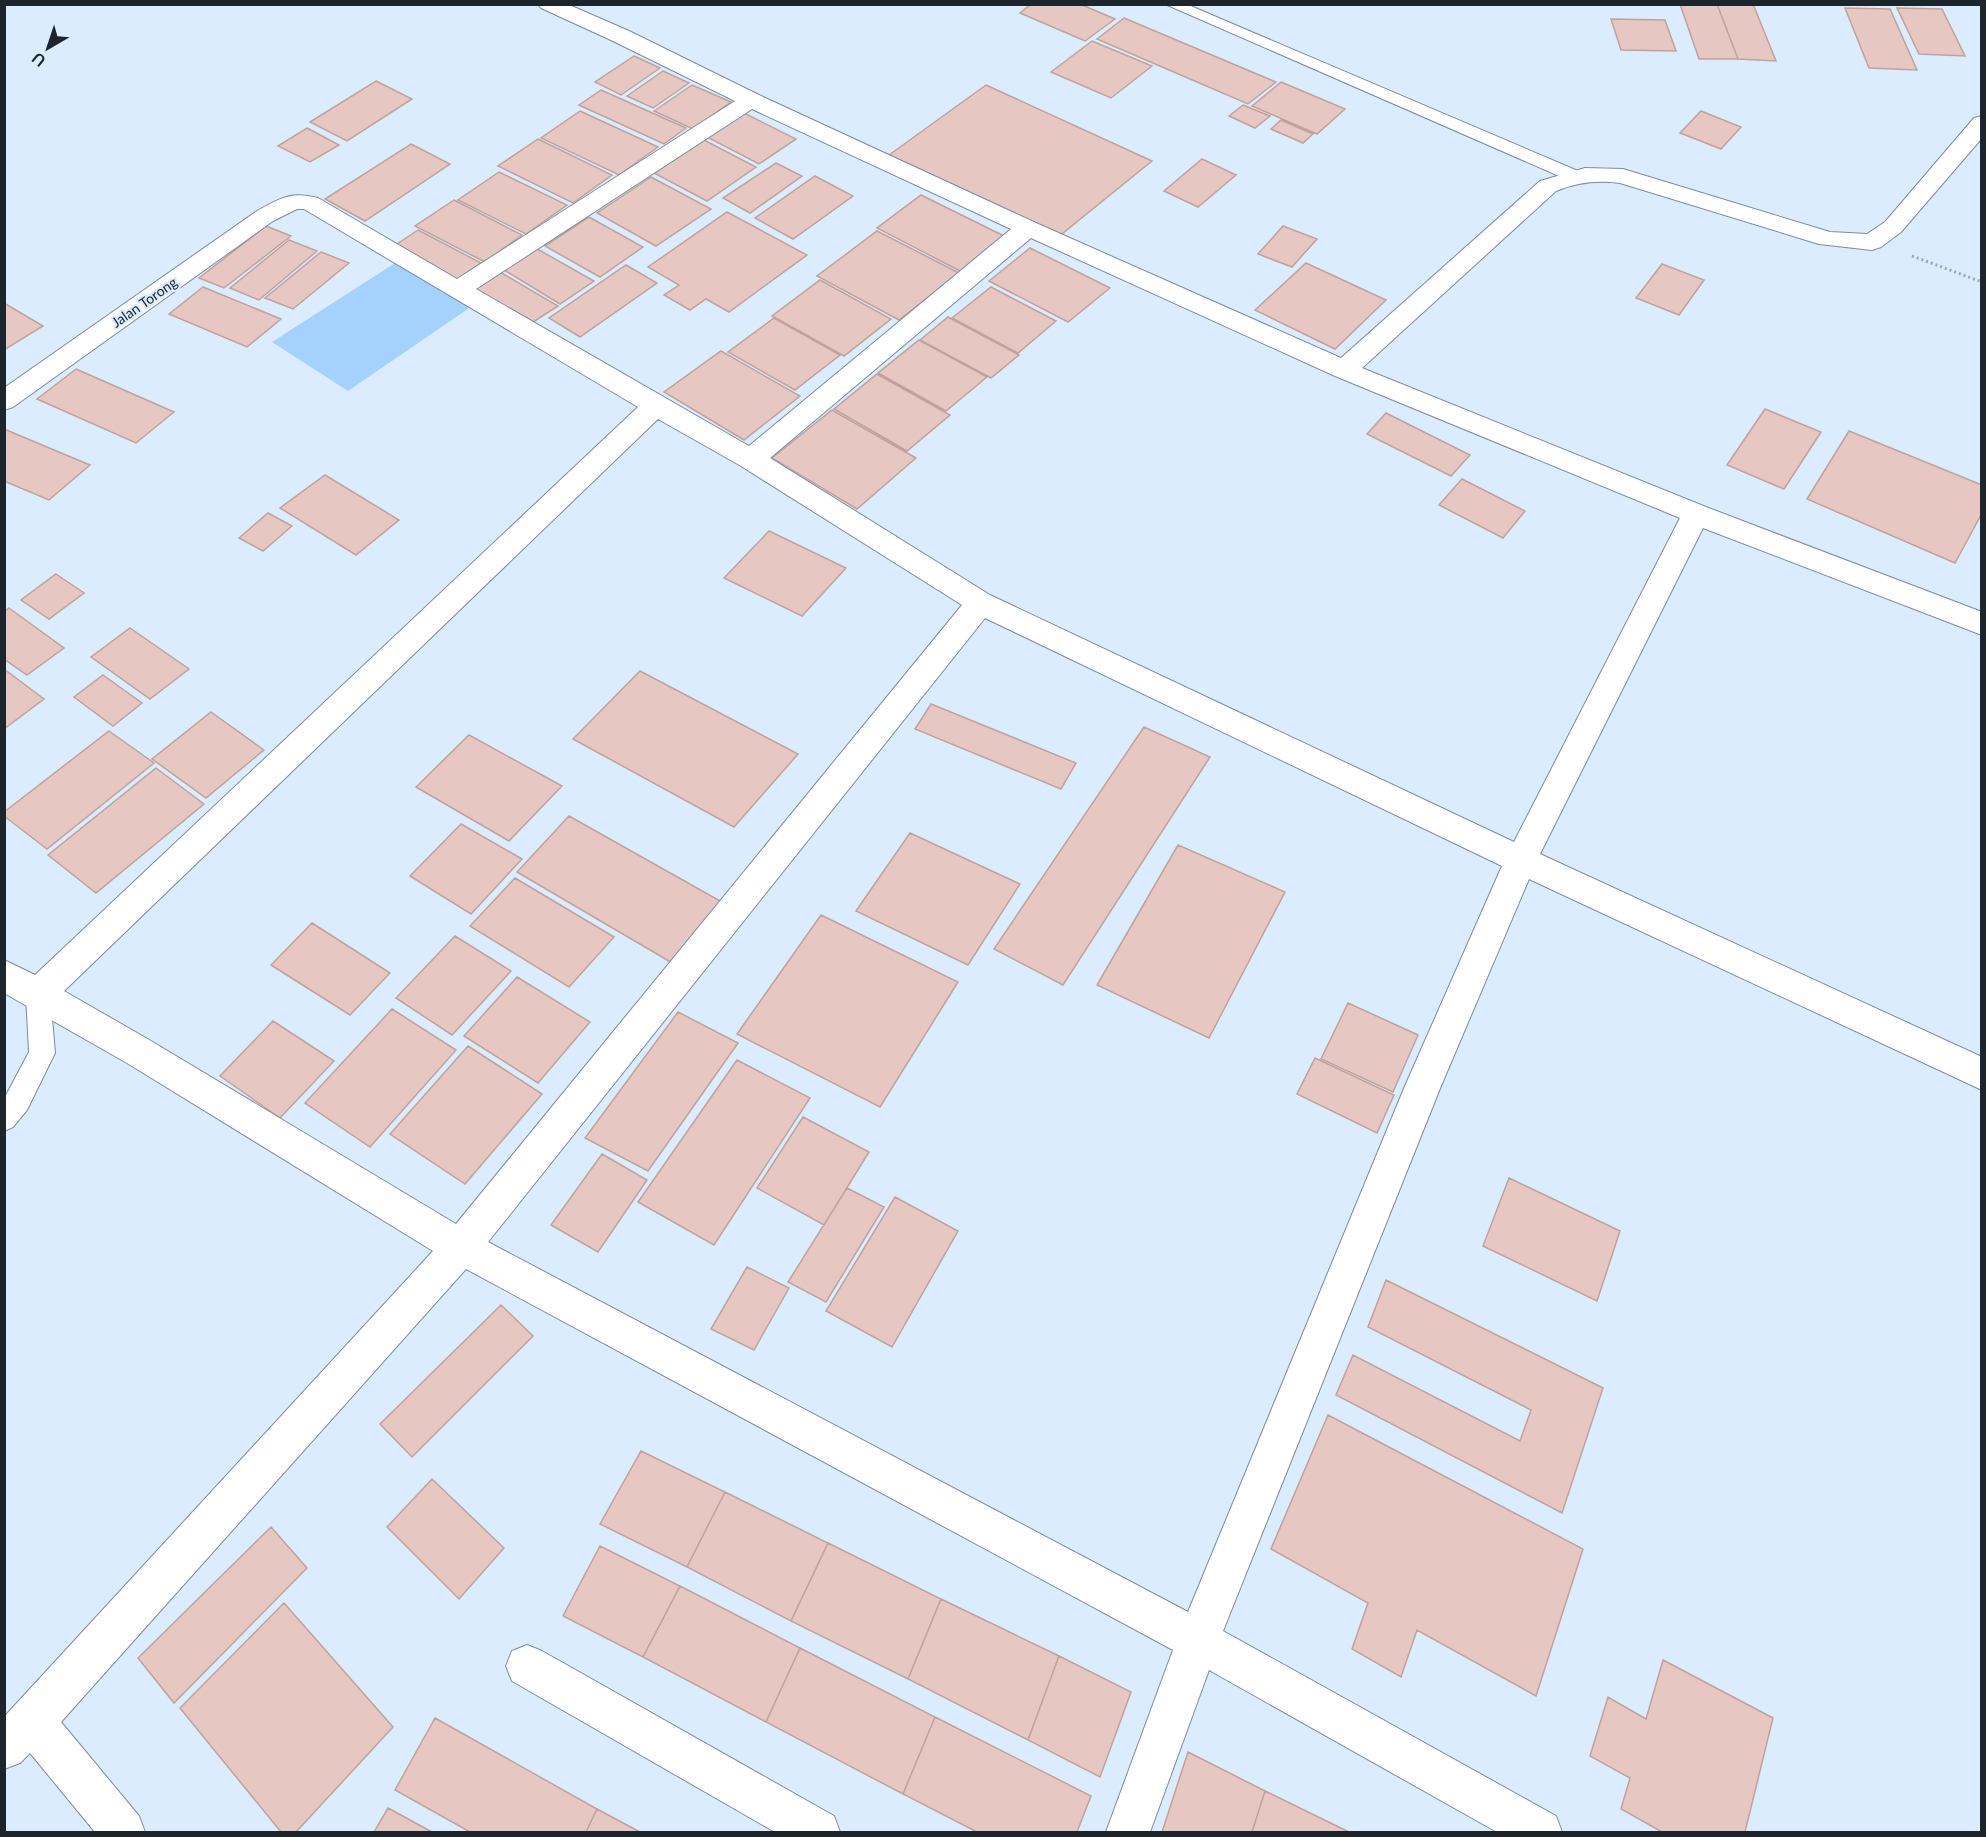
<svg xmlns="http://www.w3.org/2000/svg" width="1986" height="1837" font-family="Lato,sans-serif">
  <rect width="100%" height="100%" fill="#dbecfe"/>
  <path fill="#a5d1fe" d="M403,258l75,44 -130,89 -76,-49z"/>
  <path fill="#e7c7c1" stroke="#c0a29c" stroke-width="1.5" d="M1031,4h49l35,15 -30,22 -65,-28z
    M1680,4h37l21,55h-39z
    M1717,4h36l23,57 -38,-2z
    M1845,8l45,1 27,61 -48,-2z
    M1897,8l45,1 23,47 -46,-2z
    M1124,18l152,64 -28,22 -151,-65z
    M1611,19l54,1 11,31 -55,-1z
    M1092,41l60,25 -41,32 -60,-26z
    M634,56l26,12 -39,27 -26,-13z
    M663,71l26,12 -36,25 -26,-12z
    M376,81l36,18 -65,42 -37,-19z
    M1281,82l64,27 -28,25 -65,-28z
    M692,85l39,17 -38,27 -39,-18z
    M986,85l166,76 -94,76 -169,-82z
    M601,90l85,38 -22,16 -85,-39z
    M1243,105l27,11 -15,12 -26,-12z
    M580,111l78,36 -39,28 -78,-37z
    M1701,111l40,16 -20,22 -41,-16z
    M742,112l54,27 -37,25 -54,-28z
    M1281,120l32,14 -10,9 -32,-14z
    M307,128l32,17 -29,17 -32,-16z
    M538,139l74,36 -39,28 -75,-37z
    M704,140l52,27 -49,34 -53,-28z
    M411,144l39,20 -85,57 -40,-22z
    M1202,159l34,16 -38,32 -34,-16z
    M776,163l26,13 -52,37 -27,-15z
    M499,172l68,33 -41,29 -68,-34z
    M815,176l38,20 -60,43 -38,-21z
    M651,177l60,32 -55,37 -59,-33z
    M921,195l87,43 -44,35 -87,-45z
    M454,200l68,35 -37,27 -70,-36z
    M727,212l80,43 -78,57 -23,-13 -16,11 -26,-15 15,-10 -31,-18z
    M589,217l54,30 -43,30 -55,-31z
    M266,226l25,10 -67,52 -25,-10z
    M1283,226l34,13 -25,28 -34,-13z
    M418,230l63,33 -27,19 -63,-34z
    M877,231l82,42 -60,47 -82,-44z
    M289,240l28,11 -58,49 -29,-12z
    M532,246l62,35 -34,23 -61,-37z
    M1030,248l80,40 -42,34 -79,-41z
    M321,252l28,11 -56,46 -28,-11z
    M1306,263l80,37 -51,49 -80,-39z
    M1662,264l42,16 -25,35 -43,-17z
    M626,265l31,18 -77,54 -31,-19z
    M500,272l58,34 -28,18 -57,-34z
    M820,280l71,39 -47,37 -72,-40z
    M203,287l78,32 -34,28 -78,-33z
    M991,287l65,34 -38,32 -66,-35z
    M4,303l39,23 -39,24z
    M948,317l71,38 -28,23 -71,-38z
    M774,318l66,37 -45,35 -67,-38z
    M919,340l68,37 -41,34 -68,-38z
    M721,351l79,45 -56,44 -80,-48z
    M76,369l98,43 -38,31 -99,-44z
    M877,374l73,41 -43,36 -73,-42z
    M1765,409l56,23 -37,57 -57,-24z
    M832,410l84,48 -59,51 -85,-51z
    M1386,413l84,42 -19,21 -84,-42z
    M4,429l86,36 -41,35 -45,-19z
    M1849,431l133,54v28l-27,50 -148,-64z
    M325,475l74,45 -43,35 -76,-47z
    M1462,479l63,32 -22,27 -64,-33z
    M268,513l24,13 -29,25 -24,-13z
    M769,531l77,37 -44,48 -78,-38z
    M56,574l28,19 -35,26 -28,-19z
    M9,608l55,40 -37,27 -23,-16v-47z
    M130,628l59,41 -39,30 -59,-42z
    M4,669l40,30 -40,30z
    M640,671l158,83 -64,73 -161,-88z
    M103,675l39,28 -29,23 -39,-29z
    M931,704l145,59 -15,26 -146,-60z
    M211,712l53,38 -58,48 -54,-39z
    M1144,727l66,30 -147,228 -69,-36z
    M109,731l45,32 -107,86 -43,-33v-4z
    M469,735l93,51 -53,55 -93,-54z
    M156,768l48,36 -108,89 -48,-38z
    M569,816l160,90 -50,61 -162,-95z
    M461,824l61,35 -51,55 -61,-38z
    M910,833l110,51 -52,81 -112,-54z
    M1178,845l107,47 -76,146 -112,-53z
    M515,878l99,59 -45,50 -99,-61z
    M821,915l137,67 -78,125 -143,-73z
    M312,923l78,50 -40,42 -79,-50z
    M455,936l56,35 -59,64 -56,-37z
    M517,977l73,45 -52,61 -74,-47z
    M1348,1003l70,32 -25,57 -72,-33z
    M392,1009l64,41 -86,97 -65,-44z
    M678,1012l60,31 -90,128 -63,-33z
    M273,1021l61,40 -54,57 -60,-42z
    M468,1046l74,48 -77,90 -75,-50z
    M1315,1058l79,37 -17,38 -80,-39z
    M737,1060l73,38 -96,147 -76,-43z
    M803,1117l66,35 -45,73 -67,-37z
    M602,1154l45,26 -49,72 -47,-27z
    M1509,1178l111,53 -23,70 -114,-55z
    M847,1188l37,19 -58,95 -38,-20z
    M895,1197l63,34 -66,116 -66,-36z
    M747,1267l42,21 -35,62 -43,-21z
    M1386,1280l217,108 -41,125 -226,-118 17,-40 167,86 11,-31 -163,-83z
    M501,1305l32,31 -121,121 -32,-33z
    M1328,1415l255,134 -47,147 -119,-66 -16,47 -49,-28 16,-46 -97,-54z
    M641,1451l84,41 -38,75 -87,-43z
    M432,1479l72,69 -45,51 -72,-72z
    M725,1492l103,51 -37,78 -104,-54z
    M271,1527l36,41 -133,135 -36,-45z
    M828,1543l113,56 -33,80 -117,-58z
    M600,1546l80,40 -37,71 -80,-41z
    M680,1586l120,62 -34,74 -123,-65z
    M941,1599l118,57 -31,84 -120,-61z
    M284,1603l109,124 -97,105h-15l-101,-124z
    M800,1648l135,69 -32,77 -137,-72z
    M1059,1656l72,36 -31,85 -72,-37z
    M1663,1660l110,58 -28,114h-83l-41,-23 9,-31 -40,-22 18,-59 38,22z
    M935,1717l156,79 -14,36h-100l-74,-38z
    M435,1718l162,91 -11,23h-116l-75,-42z
    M1188,1752l77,39 -13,41h-90z
    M1265,1791l84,41h-97z
    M388,1808l44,24h-58z
    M597,1809l43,23h-54z"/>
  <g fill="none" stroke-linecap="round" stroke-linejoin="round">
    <g stroke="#798da1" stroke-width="2">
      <path id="lane" d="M1165,4h21l392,167 2,4 -2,4h-12z
        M38,983l9,3 3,8 5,59 -28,57 -14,17 -9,4v-32l25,-47 -3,-58 3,-8z"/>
    </g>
    <g stroke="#798da1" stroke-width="2">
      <path id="street" d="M538,4h29l62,27 130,64 277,128 305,135 199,-177 45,-13 38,1 207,63 37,2 18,-12 89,-104 8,-2v22l-81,94 -20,15 -9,3 -53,-6 -199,-61c-23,-3 -42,-1 -64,8l-194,177 344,139 276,105v23l-279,-107 -163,326 442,203v33l-453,-211 -88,207 -218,545 333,185 6,16h-65l-288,-162 -59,162h-44l67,-182 -707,-381 -405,453 78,94 6,16h-50l-65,-79 -10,10 -16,6v-52l429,-466 -306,-188 -123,-70v-33l31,15 603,-568 -334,-198h-7l-24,12 -260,186 -9,3v-22l253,-177c24,-13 34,-20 61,-13l139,81 278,-178 -122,-60 -72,-33zM752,109l259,120 -262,217 -273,-157zM1031,238l304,138 345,142 -166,324 -524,-247 -220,-137zM658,419l83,47 221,139 -506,619 -305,-183 -87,-50zM985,618l517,248 -97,220 -217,526 -700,-370z
        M527,1645l15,6 292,165 6,16h-65l-263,-151 -6,-15 6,-15z"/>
    </g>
    <path stroke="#98a6b5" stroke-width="3" stroke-dasharray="2 3" stroke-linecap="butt" d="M1912,256l70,26"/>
    <use href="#lane" fill="#fff" fill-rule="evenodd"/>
    <use href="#street" fill="#fff" fill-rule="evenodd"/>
  </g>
  <g text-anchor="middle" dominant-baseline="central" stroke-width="4.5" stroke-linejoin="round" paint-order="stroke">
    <g font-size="14" fill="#1c242c" stroke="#dbecfe">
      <text transform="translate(144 302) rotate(-35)">Jalan Torong</text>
    </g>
  </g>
  <rect width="1986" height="1837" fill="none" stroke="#1c242c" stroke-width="12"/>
  <g transform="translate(48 48) rotate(219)" stroke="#dbecfe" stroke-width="4.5" paint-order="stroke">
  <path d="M0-4.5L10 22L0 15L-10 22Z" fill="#1c242c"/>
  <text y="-9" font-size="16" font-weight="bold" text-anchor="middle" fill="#1c242c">U</text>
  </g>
</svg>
